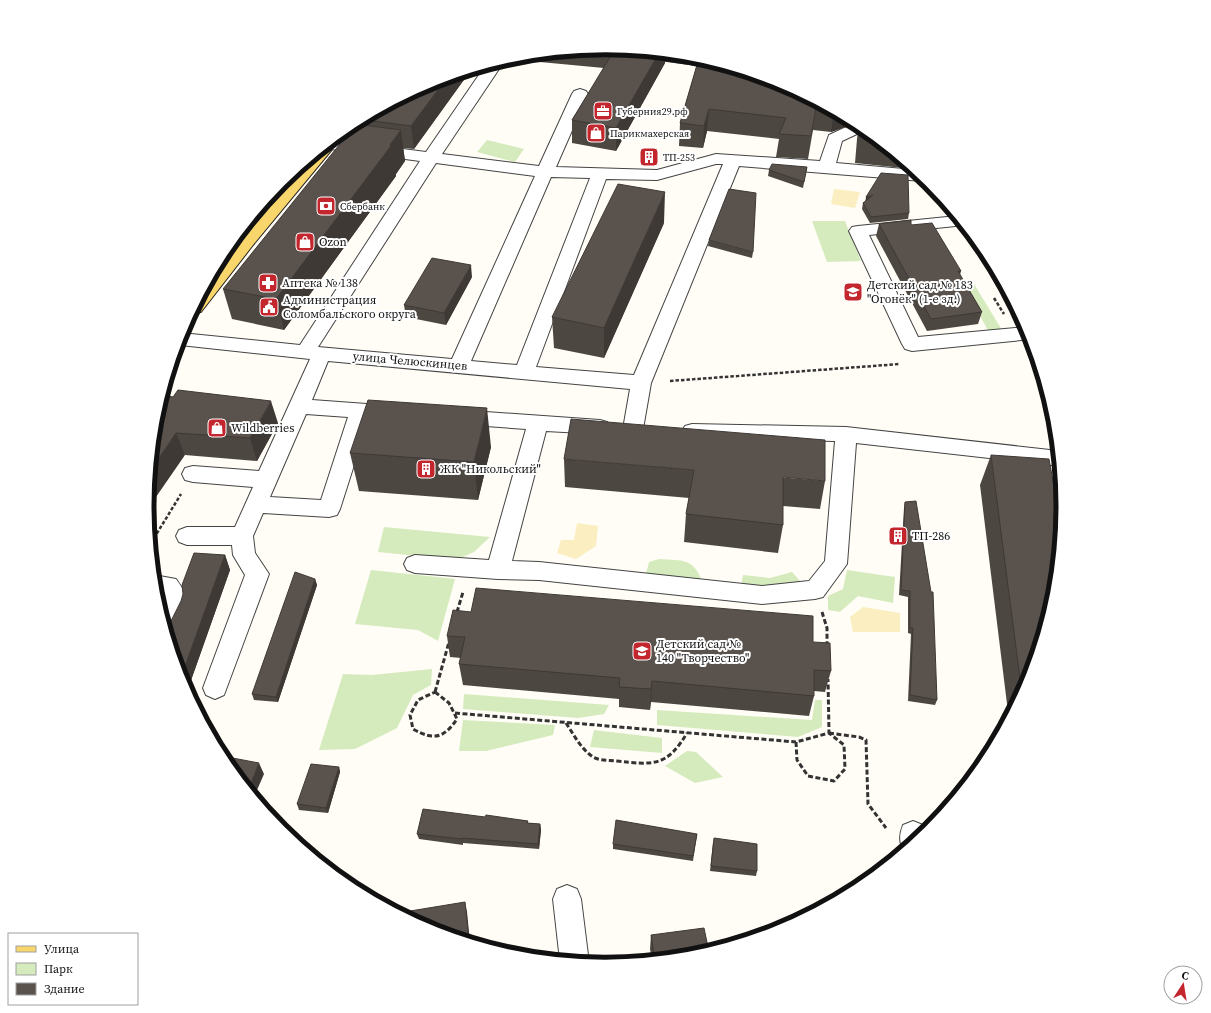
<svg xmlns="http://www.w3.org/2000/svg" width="1211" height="1013" font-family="'Source Serif 4',serif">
  <rect width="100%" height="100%" fill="#fffdf5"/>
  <path fill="#d5ebbd" d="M487,140l37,9 -9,13 -38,-10z
    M812,221h33l16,40 -34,1z
    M974,284l28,46 -13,2 -26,-46z
    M384,527l106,10 -16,15 -18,8 -78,-8z
    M659,559c24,2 34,-2 44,24l-58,-5 4,-16z
    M371,570l84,9 -17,62 -20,-11 -63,-6z
    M847,570l48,7 -2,26 -35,-7 -18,16 -12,-2v-14l15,-7z
    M792,572l10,11 -19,4 -42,-1 2,-11 27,3z
    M432,669l-1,16 -18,10 -16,33 -42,21 -36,1 24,-76 29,1z
    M464,694l145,11 -5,9 -26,4 -115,-9z
    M815,700h7v27l-24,10 -141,-12v-15l155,10z
    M463,720l92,5 -2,10 -67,16h-27z
    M594,730l68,8v15l-72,-6z
    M687,751l9,1 27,25 -28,6 -30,-17z"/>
  <path fill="#fbeec1" d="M834,189l26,3 -5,16 -24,-4z
    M577,523l21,3 -2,20 -20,13 -19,-6 4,-13h13z
    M863,607l37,6v19h-47l-3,-15z"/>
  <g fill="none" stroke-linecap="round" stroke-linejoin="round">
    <g stroke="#444" stroke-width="2">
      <path id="minor" d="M630,50l65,7 23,7 -6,3 -76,-10 -5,-1 -2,-3z
        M501,61l2,2 -61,91 97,12 33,-72 2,-3 6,-2 6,2 2,3 -32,73 101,3 59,-16 104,7 9,-26 15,-7 14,-4 11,9 -12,1 -15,7 -6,22 79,7 12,10 -5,1 -183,-15 -88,217 -8,46 -3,5 -7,2 -7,-2 -3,-5 7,-40 -302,-28 -16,39 82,6 7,2 3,5 -3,5 -7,2 -25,-2 -29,91 -3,6 -8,2 -66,-4 -10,23 2,17 14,21 -45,121 -9,4 -9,-4 -3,-7 42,-113 -12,-20 -1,-10h-45l-8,-3 -3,-6 3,-6 8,-3h48l18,-40 -60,-5 -8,-2 -3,-6 3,-6 8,-2 66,5 51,-112 -130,-14h-2l3,-12 119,12 120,-184 -97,-13 10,-8 93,12 59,-86zM436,163l99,13 -83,183 -134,-12zM716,164h7l-89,211 -98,-8 70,-188 51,1zM551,177l39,1 -73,187 -46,-4zM306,414l42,3 -27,83 -51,-3z
        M957,216l8,9 -96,10 49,102 109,-10 5,12 -120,12 -7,-2 -3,-5 -53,-113 3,-4 6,-1z
        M458,410l142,10 7,2 3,5 -3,5 -7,2 -54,-3 -34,130 27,1 223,24 47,-5 16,-20 10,-120 -143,-3 -7,-2 -3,-5 3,-5 7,-2 154,3 213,24 1,15 -204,-23 -9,121 -24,33 -8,2 -53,5 -223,-24 -41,-1 -83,-6 -8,-3 -3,-6 3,-6 8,-3 74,5 37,-131 -68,-5 -7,-2 -3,-5 3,-5z
        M154,575l22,4c19,26 12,33 -2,59l-5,2c-2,-7 -5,-15 -6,-22 -2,-9 5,-13 -2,-24l-5,-1z
        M913,821l10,4 3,9 -22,18c-5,-10 -5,-17 -1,-27z
        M567,885l10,4 4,10 8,64 -29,-2 -7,-62 4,-10z"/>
    </g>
    <g stroke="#222" stroke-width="2">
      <path id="major" d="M333,140l3,4 -2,3 -81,98 -52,67 -10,1 24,-44 26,-32 59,-70z"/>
    </g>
    <path stroke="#333" stroke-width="2.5" stroke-dasharray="3.5 2" stroke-linecap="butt" d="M994,298l10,16
      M670,381l230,-17
      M151,543l30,-49"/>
    <path stroke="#333" stroke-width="3" stroke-dasharray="5 2.5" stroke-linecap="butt" d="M457,612l6,-20
      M822,612l5,16v18
      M435,692l14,11 8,16c-13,19 -23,22 -44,10l-3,-14 8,-15z
      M435,692l14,-50
      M455,713l341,29 33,-9 -1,-54
      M566,723c8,12 15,26 27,34 7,4 16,3 24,4 36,4 50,6 70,-28
      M829,733l30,4 7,3 2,64 18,24
      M796,742l1,18 11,16 26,5 11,-12 -1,-24 -15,-12"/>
    <use href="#minor" fill="#fff" fill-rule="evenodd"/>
    <use href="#major" fill="#f9d66b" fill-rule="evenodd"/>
  </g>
  <path fill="#4d4742" d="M606,48l53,5 6,10 -49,88 -44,-8v-23l32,-52 -64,-6v-8z
    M699,58l82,25 75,40 -25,9 -18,-2 -5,29 -32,-2 3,-18 -72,-8 -4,17 -24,-2 1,-23z
    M471,70l-57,79 -11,-1 2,13 -9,13v2l-112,154 -52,-11 -9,-30 144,-163 -1,-6 64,-37z
    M859,125h1l53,44 -58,-6 2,-24z
    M807,167l-4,21 -35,-12 1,-6z
    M863,203l46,10 -1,6 -38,4 -8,-14z
    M664,223l-60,135 -50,-10 -2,-31z
    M879,224l32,1 50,46 -1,4 22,37 -4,12 -51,7 -51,-95z
    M709,240l44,12 -1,6 -44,-12z
    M472,277l-26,48 -40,-8 -2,-12z
    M156,417l122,6 -21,38 -72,-6z
    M491,447l-13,53 -119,-9 -9,-38z
    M991,455l38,227 -20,38 -29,-235z
    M564,459l261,22 -5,28 -37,-3v19l-5,28 -94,-11 2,-28 3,-16 -124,-11z
    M905,502l32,198 -2,5 -27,-4 3,-67 -3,-1v-36l-9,-2 5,-87z
    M225,555l5,15 -41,116h-5l-2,-4 -17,-56 4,-1z
    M315,579l2,6 -39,117 -24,-2 -2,-6z
    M447,636l366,6 18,29 -6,21 -11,-1v5l-5,20 -158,-14 -1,8 -31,-3v-8l-156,-14 -4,-21 2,-6 -11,-1z
    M339,767l1,5 -12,41 -29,-3 -2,-6z
    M485,817l43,4v2l12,1 1,6 -2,19 -76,-6v2l-44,-6 -2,-5z
    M697,834l-4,27 -80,-12v-5z
    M713,843l44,28 -1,5 -46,-5z
    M651,935l44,21 -43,4 -2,-11z"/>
  <path fill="#3f3936" d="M659,53l6,1v9l-49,88v-23z
    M471,70l-57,79 -3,-23 36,-48z
    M709,109l-2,22 -4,17 1,-22z
    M834,111l22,12 -25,9z
    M401,130l4,31 -9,13v2l-112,154 -8,-31z
    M665,192l-1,31 -60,135v-30z
    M873,195l-8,8 1,-6z
    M471,265l1,12 -26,48 -2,-12z
    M271,401l7,22 -21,38 -7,-23z
    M487,408l4,39 -13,53 -4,-38z
    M176,433l9,22 -38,55v-4l4,-37z
    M225,555l5,15 -41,116 -6,-14z
    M315,579l2,6 -39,117 -2,-5z
    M652,681l-1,21 -1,8 1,-21z
    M259,763l5,11 -10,23 -6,-7z
    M339,767l1,5 -12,41 -2,-5z
    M540,824l1,6 -2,19 -1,-5z
    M465,902l2,10 3,30h-1z"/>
  <path fill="#5a524d" stroke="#3f3936" d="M615,49l44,4 -43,75 -44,-8z
    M699,58l82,25 51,27 -16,-2 -5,28 -32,-2 7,-16 -77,-9 -5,17 -24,-3z
    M447,78l-36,48 -45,-6 4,-5 60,-32z
    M356,124l45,6 -11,15 1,1 -115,153 -53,-10z
    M861,126l10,8 -11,-1z
    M772,164l35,3 -3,15 -35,-12z
    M881,173l27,2 1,38 -38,4 -8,-14 10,-8 -7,2z
    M618,184l47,8 -61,136 -52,-11z
    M729,189l27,4 -3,59 -44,-12z
    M911,220v5l21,-2 29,48h-3l24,41 -51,7 -52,-95z
    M432,258l39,7 -27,48 -40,-8z
    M178,390l93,11 -21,37 -74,-5 -25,36 5,-52 6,-22 11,2z
    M368,400l119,8 -13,54 -124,-9z
    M571,419l254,21v41l-42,-4v48l-97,-11 8,-44 -130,-11z
    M991,455l58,4 13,72 -7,65 -26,86 -7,12z
    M916,501l15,91h2l4,108 -27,-5 3,-67h-3v-37l-9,-1 4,-88z
    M194,553l31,2 -42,117h-4l-14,-46 4,-1 12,-24 2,-7 -1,-9z
    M295,572l20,7 -39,118 -24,-3z
    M476,588l337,28v26l17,1 1,28 -17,-1v26l-162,-15 -1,8 -32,-2 1,-9 -161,-14 6,-27 -18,-1 6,-26 18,2z
    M222,756l37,7 -11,27 -24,-29z
    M311,764l28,3 -13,41 -29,-4z
    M423,809l62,8 1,-2 42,6 -1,2 13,1 -2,20 -76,-6v1l-45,-5z
    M616,820l81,14 -4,22 -80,-12z
    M714,838l43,6v27l-46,-5z
    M465,902l4,40 -39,-12 -32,-17z
    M704,928l5,24 -14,4 -40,4 -4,-25z"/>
  <defs>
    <g id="office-square" transform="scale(1)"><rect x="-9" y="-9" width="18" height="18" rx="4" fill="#c4262e" stroke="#fff"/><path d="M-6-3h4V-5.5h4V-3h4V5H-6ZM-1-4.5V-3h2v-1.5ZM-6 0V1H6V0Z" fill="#fff"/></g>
    <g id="shop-square" transform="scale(1)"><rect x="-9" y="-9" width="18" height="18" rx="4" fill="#c4262e" stroke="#fff"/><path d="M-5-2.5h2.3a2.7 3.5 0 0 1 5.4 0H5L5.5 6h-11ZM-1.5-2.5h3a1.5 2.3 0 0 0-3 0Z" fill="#fff"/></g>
    <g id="building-square" transform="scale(1)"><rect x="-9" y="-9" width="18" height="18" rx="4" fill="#c4262e" stroke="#fff"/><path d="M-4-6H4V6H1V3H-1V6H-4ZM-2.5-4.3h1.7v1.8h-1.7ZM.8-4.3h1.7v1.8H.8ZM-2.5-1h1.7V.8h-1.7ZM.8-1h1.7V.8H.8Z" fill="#fff"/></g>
    <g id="bank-square" transform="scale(1)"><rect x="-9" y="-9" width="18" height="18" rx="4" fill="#c4262e" stroke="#fff"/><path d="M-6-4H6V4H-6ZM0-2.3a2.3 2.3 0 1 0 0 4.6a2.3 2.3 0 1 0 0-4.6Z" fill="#fff"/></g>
    <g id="pharmacy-square" transform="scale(1)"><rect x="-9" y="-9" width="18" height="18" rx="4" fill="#c4262e" stroke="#fff"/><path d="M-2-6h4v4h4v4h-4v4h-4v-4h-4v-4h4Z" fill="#fff"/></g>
    <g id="school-square" transform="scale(1)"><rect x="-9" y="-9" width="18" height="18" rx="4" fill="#c4262e" stroke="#fff"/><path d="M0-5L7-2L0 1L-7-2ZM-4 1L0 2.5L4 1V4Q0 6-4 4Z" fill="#fff"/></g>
    <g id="civic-square" transform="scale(1)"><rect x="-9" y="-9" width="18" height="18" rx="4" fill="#c4262e" stroke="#fff"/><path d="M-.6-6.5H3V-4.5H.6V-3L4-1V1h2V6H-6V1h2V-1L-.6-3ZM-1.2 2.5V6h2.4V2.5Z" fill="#fff"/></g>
  </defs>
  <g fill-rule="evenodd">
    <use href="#office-square" x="603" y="111"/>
    <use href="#shop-square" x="596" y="133"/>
    <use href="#building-square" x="649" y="157"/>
    <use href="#bank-square" x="326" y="206"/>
    <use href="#shop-square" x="305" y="242"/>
    <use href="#pharmacy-square" x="268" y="283"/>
    <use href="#school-square" x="853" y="292"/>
    <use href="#civic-square" x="269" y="307"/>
    <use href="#shop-square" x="217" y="428"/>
    <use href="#building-square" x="426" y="469"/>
    <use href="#building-square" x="898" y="536"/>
    <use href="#school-square" x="642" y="651"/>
  </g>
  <g text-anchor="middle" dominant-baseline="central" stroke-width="4" stroke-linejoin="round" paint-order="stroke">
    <g font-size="10" fill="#111" stroke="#fff" text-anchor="start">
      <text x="617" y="111">Губерния29.рф</text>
      <text x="610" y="133">Парикмахерская</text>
      <text x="663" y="157">ТП-253</text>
      <text x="340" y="206">Сбербанк</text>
    </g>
    <g font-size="12" fill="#111" stroke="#fff" text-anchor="start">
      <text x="319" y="242">Ozon</text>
      <text x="282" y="283">Аптека № 138</text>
      <text x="867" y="285">Детский сад № 183<tspan x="867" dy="14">"Огонёк" (1-е зд.)</tspan></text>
      <text x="283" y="300">Администрация<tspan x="283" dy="14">Соломбальского округа</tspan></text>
      <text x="231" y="428">Wildberries</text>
      <text x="440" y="469">ЖК "Никольский"</text>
      <text x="912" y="536">ТП-286</text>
      <text x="656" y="644">Детский сад №<tspan x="656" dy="14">140 "Творчество"</tspan></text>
    </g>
    <g font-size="12" fill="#111" stroke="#fff">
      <text transform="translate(410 361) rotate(5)">улица Челюскинцев</text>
    </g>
  </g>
  <path d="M0 0H1211V1013H0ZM154 506a451 451 0 1 1 902 0a451 451 0 1 1-902 0Z" fill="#fff" fill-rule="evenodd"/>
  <path fill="none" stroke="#111" stroke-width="5" d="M154 506a451 451 0 1 1 902 0a451 451 0 1 1-902 0Z"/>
  <rect x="8" y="933" width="130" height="72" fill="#ffffff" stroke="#a0a0a0"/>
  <rect x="16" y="946" width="20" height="6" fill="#f9d66b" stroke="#a0a0a0"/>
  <text x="44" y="953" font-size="12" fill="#111111">Улица</text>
  <rect x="16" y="963" width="20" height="12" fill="#d5ebbd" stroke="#a0a0a0"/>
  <text x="44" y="973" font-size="12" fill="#111111">Парк</text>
  <rect x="16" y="983" width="20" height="12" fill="#5a524d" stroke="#a0a0a0"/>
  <text x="44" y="993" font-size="12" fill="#111111">Здание</text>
  <g transform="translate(1183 985) rotate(12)"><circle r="19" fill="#ffffff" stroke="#a0a0a0"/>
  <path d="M0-3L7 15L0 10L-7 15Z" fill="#c4262e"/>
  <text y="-6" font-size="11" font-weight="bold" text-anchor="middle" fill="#111111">С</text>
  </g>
</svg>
